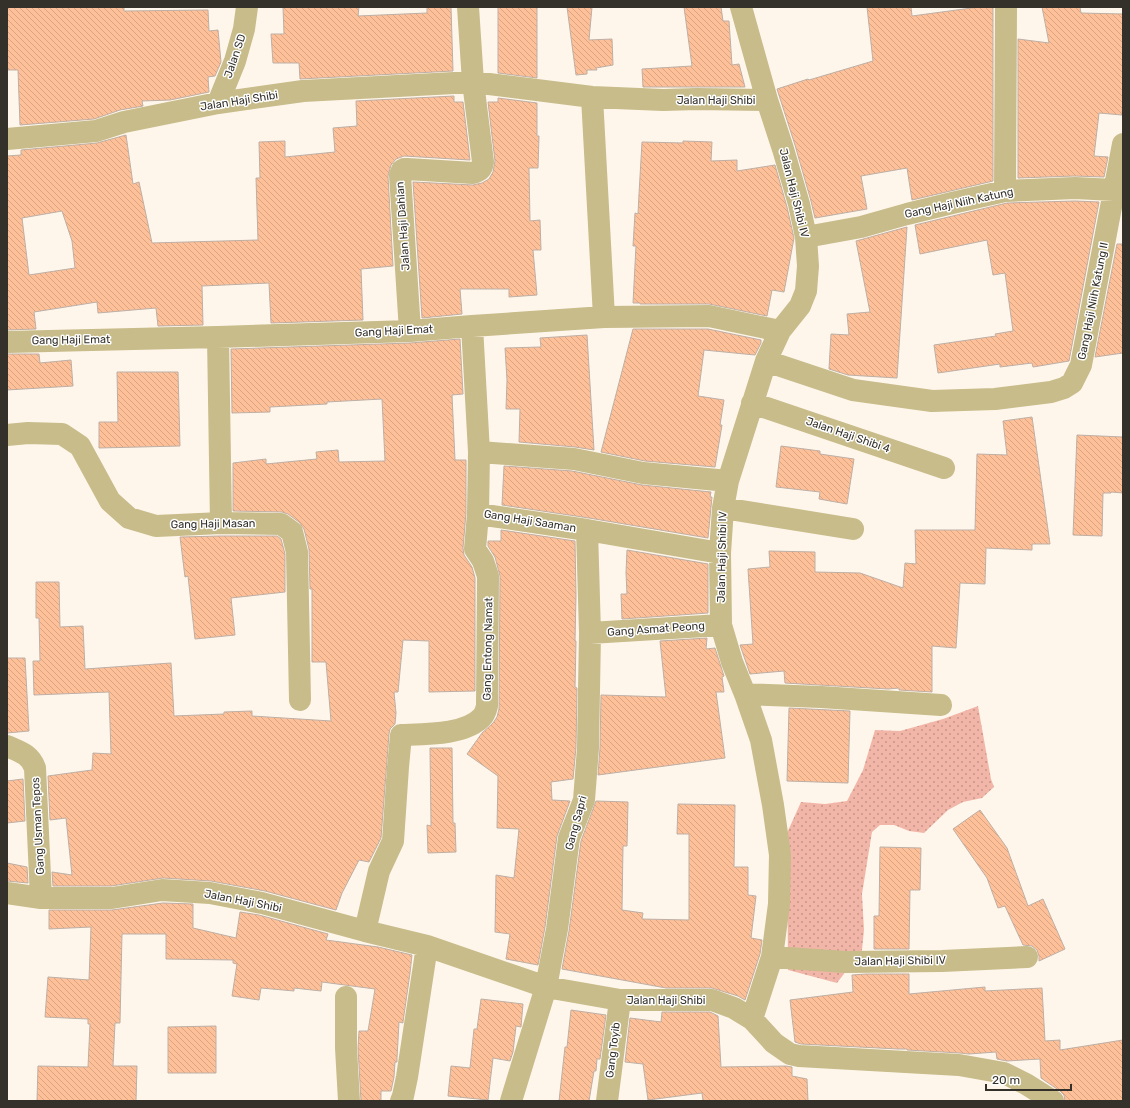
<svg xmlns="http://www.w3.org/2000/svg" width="1130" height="1108" font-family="Rubik,sans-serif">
  <defs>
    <pattern id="grass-dots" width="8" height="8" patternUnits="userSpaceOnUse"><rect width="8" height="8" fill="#f2b6a8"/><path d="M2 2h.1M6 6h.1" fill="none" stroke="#c59489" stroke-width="1.8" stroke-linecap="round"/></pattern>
    <pattern id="building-back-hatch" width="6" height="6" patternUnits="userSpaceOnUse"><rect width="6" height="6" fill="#fec098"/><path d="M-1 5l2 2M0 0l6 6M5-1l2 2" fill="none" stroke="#daa583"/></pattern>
  </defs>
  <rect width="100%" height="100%" fill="#fff6eb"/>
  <path fill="url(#grass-dots)" d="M978,706l13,73 3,8 -12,11 -19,4 -15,8 -24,23 -15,-2 -15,-6h-14l-8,7 -10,62 2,36 -2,20 -25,33 -49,-13 -1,-137 14,-31 24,2 22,-3 16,-31 12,-40 25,1 43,-12z"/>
  <path fill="url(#building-back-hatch)" stroke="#beafa5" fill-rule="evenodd" d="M7,7h117v4l84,-1 1,21 9,-1 3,32 -6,14 -7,1 1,15 -39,8 -28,1 1,5 -23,4 -26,9 -74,6 -2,-55h-11z
    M283,7h76l-1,9 69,-3v-6h24l2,64 -153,8 -1,-16h-26l-2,-29h13z
    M498,7h39v71l-39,-5z
    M567,7h25l-3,33 23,-1 1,26 -17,3 1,2h-10v4l-11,1z
    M684,7h37l2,14h6l3,44 7,-1 6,23h-102l-1,-18 50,-3z
    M867,7h44l1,9 67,-9h14v174l-81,19 -5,-32 -46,8 6,33 -52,9 -4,-17 -16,-56 -18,-56 31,-10 1,1 64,-19z
    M1042,7h38l1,6 42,1v85l-1,16 -23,-2 -5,43 14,1 -4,20 -30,-1 -56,2v-139l31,4z
    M454,96v6h9l7,58 -66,-4 -8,3 -5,6 -3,11 5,90 -32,3 2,51 -92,3 -2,-40 -67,3 1,39 -45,1 -2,-18 -58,5 -1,-11 -63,10 2,17 -29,1v-174l14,-1v-5l76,-7 29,-8 7,49 6,-2 13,61 106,-3 -2,-62h4l-1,-36 26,-1v16l50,-5 -2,-24 24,-2 -1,-25zM62,211l10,30 3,27 -46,7 -7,-57z
    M498,98l39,5v33h2l-1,32h-9l1,53 10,-1 1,30h-8l4,45 -28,2v-8h-49l2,25 -40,4 -9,-136 60,3 9,-2 7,-4 4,-7 2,-11 -7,-59h10z
    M683,141l29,1 -1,19 26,-1v11l38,-6 12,42 7,31 -10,54 -12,-2 -5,26 -58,-12h-69v-1h-7l3,-57h-3l2,-33 3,1 1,-20 3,-52 41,1z
    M1075,201l24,1 -30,159 -36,6 -1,-4 -32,4v-3l-62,9 -4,-28 62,-9 -1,-2 18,-3 -8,-58 -12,2 -6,-35 -67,14 -5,-29 92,-22z
    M907,227l-10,151 -49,-3 -19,-6 2,-35 18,1 -2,-21 23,-2 -14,-71z
    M1117,244h6v109l-28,4z
    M633,329h75l53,11v3l-6,12 -51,-5 -6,46 26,4 -4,25h2l-7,42 -70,-6 -44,-9z
    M587,335l7,115 -19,-3 -56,-5 1,-33h-14l1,-29 -2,-32 36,-1 -1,-9z
    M460,339l3,55 -11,1 3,65h11v53l-3,35 1,7 8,12 3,11v113l-46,1v-51l-26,-1 -5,52h-4l2,21 -1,11 -5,5 -1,5 -8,104 -12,24 -10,-2 -17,33 -6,17 -71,-19 -54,-10 -48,-3 -52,8h-58l-1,-14 20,3 -6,-57 -16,2 -2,-44 44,-6 1,-17 18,1 -2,-62 -75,3 -1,-34h7l-1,-43h-3v-36h23l1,45 23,-1 2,43 86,-6 3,53 50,-2v-2l28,-1v5l79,5 -5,-59h-14v-73h-2l-1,-40 -5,-20 -5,-7 -11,-8 -6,-2 -49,-1v-48l33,-4v5l51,-5 -1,-7 22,-2 1,12 46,-1 -3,-62 -55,3v2l-57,3v5l-38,1 -1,-64 179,-6z
    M7,354h32l1,9 31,-3 2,26 -66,4z
    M117,372h61l2,74 -81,2v-26h19z
    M1032,417l18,127h-18v6l-46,-2 -1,36 -25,-1 -4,65 -24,-2v46l-33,-2v-2l-11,1 -103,-6 -1,-12 -34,3 -10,-29 13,-1 -5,-75 22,-2 -1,-16 46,1v20l45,1 43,15 2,-25 11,1 -1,-34h60l2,-76 30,1 -4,-34z
    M1077,435l46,2v56l-12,-1v1h-8l-1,43 -29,-1z
    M781,446l39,5v3l34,5 -7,45 -28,-5 1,-7 -44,-5z
    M504,466l68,5 70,14 69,7 -1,5h2l-1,10 -3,31 -119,-20 -87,-13z
    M501,530l74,11 1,54 -1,46h1l-1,46 2,1 -1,59 -3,32 -22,3 1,18 18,1 -13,35 -12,91 -7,38 -32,-6 4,-25 -15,-2 1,-57 18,3 5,-49 -22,-1 1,-52 -31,-22 15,-21 11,-10 4,-6 2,-8 1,-133 -5,-19 -7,-11v-5h13z
    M221,536h56l4,3 4,15v38l-54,6 4,37 -40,4 -7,-63 -3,1 -5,-40z
    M627,550l81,14v49l-86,6 -1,-25h6l-1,-21z
    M707,638l-1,11 9,-1 9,28 -2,1 2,15h-8l9,66 -127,17 2,-27 1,-53 65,2 -6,-56z
    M7,658h18l4,73 -22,2z
    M789,708l61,3 -2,72 -61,-2z
    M430,748h22l1,75h2l1,29 -28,1 -1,-28 4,1z
    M23,779l2,42 -18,2v-42z
    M596,801l32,1 -1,44h-4l-1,64 21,3 -1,6 47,1v-86h-12l1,-30 57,1 -1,62h14v28l8,1 -5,42 11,2 -2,14 -15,46 -7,-4 -26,-8h-46l-104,-19 7,-38 12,-90z
    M980,810l27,38 21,58 15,-7 22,50 -26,12v-5l-2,-6 -5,-4 -9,-1 -18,-39 -7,2 -11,-30 -34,-49z
    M880,847l41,1 -1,42h-10l-1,59h-35v-33h5z
    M7,863l20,4 1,16 -21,-2z
    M163,903l30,1v24l43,10 4,-26 19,3 69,19 -2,6 52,7 34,8 -2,18 -7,49v1l-4,-1 -2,36v4h-2l-1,15 -3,14h-10v10h-20l-3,-53 1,-17h9l7,-42 -53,-7 -1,9 -27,-3v3l-33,-3 -2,12 -27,-4 5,-32 -4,-1v-3l-67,-1v-25h-44l-2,89h-5l-2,43h24l-1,35h-99l1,-35 50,1 2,-43h-2v-5l-43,-2 3,-40 41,3 2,-53 -42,2v-19h63z
    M866,974h43v20l76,-7v4l57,-3 3,53 15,-1v10l63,-10v61h-58l-1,-6 -4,-4 -19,-13 -1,-19 -33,2 -10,-2 -1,-7 -27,2 -9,-1 -53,-3v-1h-9l-97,-5 -6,-2 -5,-42 63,-8 -1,-17z
    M481,999l42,5 -2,23 -5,-1 -3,26 -3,9 -17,-3 -5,42 -40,-4 3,-30 19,2 4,-39h3z
    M571,1010l35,5 -6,44h-3l-1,12h-2l-5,30h-30l6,-54h2z
    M662,1012h48l8,4 3,51 65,-1 6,1v9l15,3 1,22h-105l-1,-8 -54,7 -5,-36 -18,-2 5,-44 31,4z
    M216,1026v47h-48v-46z"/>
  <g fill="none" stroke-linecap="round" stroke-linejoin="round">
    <path stroke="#c7bc8a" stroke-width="22" d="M741,7l26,93 16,49 16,55 7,33 2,29 -2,25 -6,15 -20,25 -14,30 -38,120 -5,27 -3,45 1,72 11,37 13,32 16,46 12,65 7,50 -1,49 -7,53 -20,62
      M592,97l12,220
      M218,103l17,-42 9,-32 3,-22
      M7,139l89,-8 28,-9 94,-19 85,-12 170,-9 119,15 71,3 34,-1 70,1
      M1005,191l1,-184
      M806,237l55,-10 46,-13 45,-11 53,-12 70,-3 39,2
      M410,331l-10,-156 2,-5 2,-1h3l66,4c7,-2 9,-4 10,-11l-10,-80 -5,-75
      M218,337l3,186
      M7,342l211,-5 192,-6 62,-5 132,-9 105,-1 71,15
      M766,361l87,29 79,11 63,-2 56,-7 13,-4 8,-5 9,-18 42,-221
      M752,403l192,65
      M7,435l21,-2 34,1 18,12 30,55 19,17 27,8 65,-3 60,1 11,8 5,20 3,148
      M479,452l95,7 69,14 85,8
      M723,508l130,21
      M478,514l109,16 133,23
      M590,633l131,-8
      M745,694l76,3 120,8
      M7,746c13,6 23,8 28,22l6,130
      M7,893l34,5h71l50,-8 48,3 52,10 103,28 62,15 119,41 74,13h92l22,8 18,11 22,24 16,11 9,2 160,9 45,8 22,11 27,17
      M365,931l14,-60 14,-30 5,-74 3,-32c23,-1 65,0 81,-18 3,-3 4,-7 5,-11l1,-130 -5,-15 -8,-12 3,-35 1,-62 -7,-126
      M772,957l74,5 96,-1 85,-4
      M346,997v51l3,53
      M401,1101l2,-5 4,-19 20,-131
      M511,1101l35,-114 11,-58 12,-91 15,-38 4,-52 2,-115 -3,-103
      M607,1101l13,-101"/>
  </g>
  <g text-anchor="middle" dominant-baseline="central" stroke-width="3" stroke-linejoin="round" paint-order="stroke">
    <g font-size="11" fill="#34302a" stroke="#fff">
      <text transform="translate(235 56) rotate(-71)">Jalan SD</text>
      <text x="716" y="100">Jalan Haji Shibi</text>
      <text transform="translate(239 101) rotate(-9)">Jalan Haji Shibi</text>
      <text transform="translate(794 193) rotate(76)">Jalan Haji Shibi IV</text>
      <text transform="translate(959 203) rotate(-12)">Gang Haji Niih Katung</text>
      <text transform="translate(403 226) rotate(-94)">Jalan Haji Dahlan</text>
      <text transform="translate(1093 301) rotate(-79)">Gang Haji Niih Katung II</text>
      <text transform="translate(394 331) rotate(-3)">Gang Haji Emat</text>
      <text transform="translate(71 340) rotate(-1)">Gang Haji Emat</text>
      <text transform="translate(848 435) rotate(19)">Jalan Haji Shibi 4</text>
      <text transform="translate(530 521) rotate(9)">Gang Haji Saaman</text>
      <text transform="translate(213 524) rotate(-1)">Gang Haji Masan</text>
      <text transform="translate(722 557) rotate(-89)">Jalan Haji Shibi IV</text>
      <text transform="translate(656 629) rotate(-4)">Gang Asmat Peong</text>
      <text transform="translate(488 649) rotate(-89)">Gang Entong Namat</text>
      <text transform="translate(576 823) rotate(-75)">Gang Sapri</text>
      <text transform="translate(38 826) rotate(-93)">Gang Usman Tepos</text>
      <text transform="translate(243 901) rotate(11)">Jalan Haji Shibi</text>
      <text transform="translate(900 961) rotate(-1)">Jalan Haji Shibi IV</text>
      <text x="666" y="1000">Jalan Haji Shibi</text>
      <text transform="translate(613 1050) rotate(-83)">Gang Toyib</text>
    </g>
  </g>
  <rect width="1130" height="1108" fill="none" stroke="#34302a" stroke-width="16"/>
  <path d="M986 1084v6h85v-6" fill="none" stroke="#34302a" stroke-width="2"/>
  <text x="992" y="1084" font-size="12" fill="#34302a" stroke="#ffffff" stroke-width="3" paint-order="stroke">20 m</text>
</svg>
